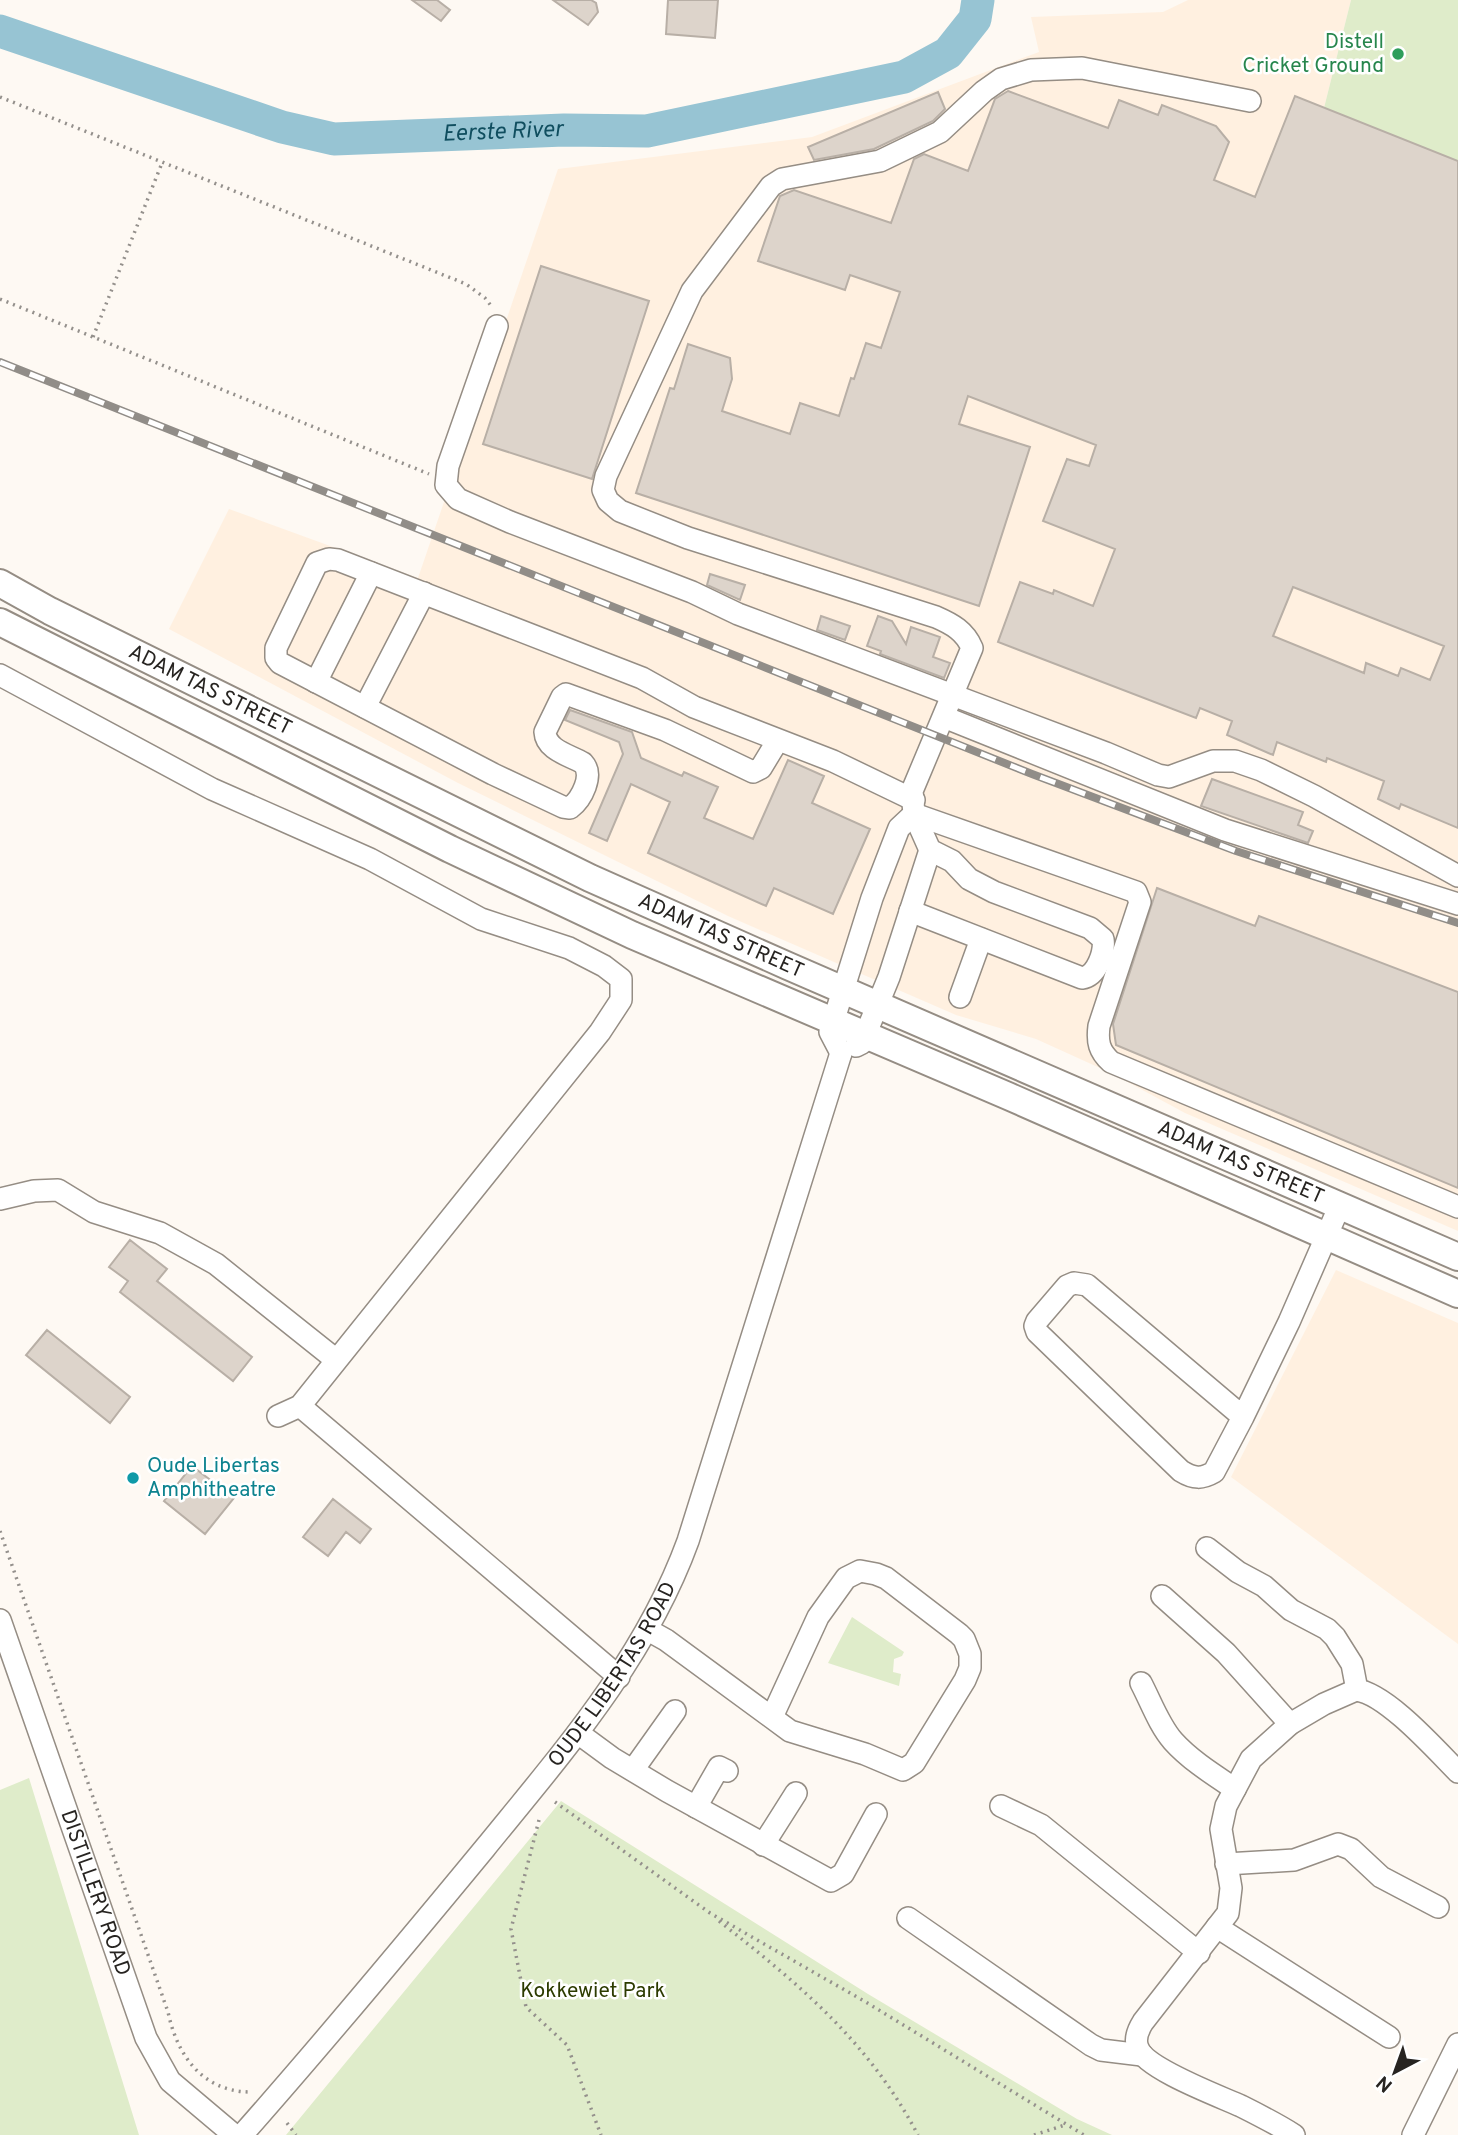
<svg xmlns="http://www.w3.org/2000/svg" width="1458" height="2135" font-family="Overpass,sans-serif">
  <rect width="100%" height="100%" fill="#fef9f3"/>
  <path fill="#fff0e0" d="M1188,0h163l-27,108 134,53v1070l-273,-118 -74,-40 -75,-34 -80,-24 -228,-99 -270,-133 -289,-154 60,-120 189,69 140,-409 254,-32 227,-85 -8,-35 132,-5z
    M1336,1270l122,53v321l-227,-167z"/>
  <path fill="#dfecca" d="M1351,0h107v161l-134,-53z
    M852,1617l52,35 -2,4 -8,3 -1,13 8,2 -2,12 -71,-23z
    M29,1778l110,357h-139v-345z
    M561,1801l307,193 209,125 35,16h-826z"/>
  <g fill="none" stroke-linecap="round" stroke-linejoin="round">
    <path stroke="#97c4d3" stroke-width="33" id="s1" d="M0,31l282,96 52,12 230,-9 83,1 257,-54 44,-24 27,-34 3,-19"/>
  </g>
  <path fill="#ddd4cb" stroke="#b8afa6" stroke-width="2" fill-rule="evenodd" d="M412,0h25l13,10 -9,11z
    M553,0h38l5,3 2,9 -10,13z
    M668,0h50l-3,38 -49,-4z
    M1008,91l100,37 11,-28 39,15 4,-10 54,21 13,16 -15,38 41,17 40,-101 163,65v667l-57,-24 -2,5 -21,-10 6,-18 -57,-23 -1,4 -49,-20 -4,13 -46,-20 5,-14 -32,-13 -4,10 -198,-76 22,-60 33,12 1,-4 39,16 22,-57 -72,-28 24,-62 22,7 7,-21 -128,-49 -9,28 71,23 -51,159 -343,-113 34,-105 4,1 14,-45 42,14 2,21 -10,32 68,23 10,-31 39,13 12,-38 3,1 12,-36 15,5 19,-56 -50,-17 -5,15 -87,-29 22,-65 14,-6 97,33 23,-64 10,-5 44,17 27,-72zM1293,587l151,59 -14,34 -29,-12 -3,8 -32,-13 -2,10 -91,-37z
    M938,92l7,17 -12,12 -59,28 -60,11 -6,-13z
    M541,266l108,35 -57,178 -109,-35z
    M710,574l35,11 -5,15 -33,-15z
    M821,616l29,10 -5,14 -28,-10z
    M878,616l14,5 14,23 5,-17 29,10 -7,20 17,6 -6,15 -64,-24 1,-3 -14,-5z
    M570,710l62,22 9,26 41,18 2,-4 34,15 -14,31 49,21 35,-79 36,16 -12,27 58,26 -37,85 -59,-26 -8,18 -118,-53 22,-51 -39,-18 -24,57 -18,-8 34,-79 -4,-12 -54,-22z
    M1212,779l91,33 -5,13 15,6 -5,12 -107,-37z
    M1157,888l98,38 4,-10 199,76v196l-342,-143 -3,-21z
    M130,1240l37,29 -10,12 95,76 -19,24 -113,-89 8,-11 -19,-14z
    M47,1330l83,67 -20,26 -84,-68z
    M192,1466l42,32 -29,36 -41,-33z
    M333,1499l38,30 -11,14 -14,-11 -18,24 -25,-19z"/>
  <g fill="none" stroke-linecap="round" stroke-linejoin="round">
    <g stroke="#958d84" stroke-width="24">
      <g id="minor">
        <path d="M497,326l-49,140 -2,19 12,14 52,23 182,70 46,22 368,139 52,22 11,2 44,-16h22l26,9 53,26 144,80"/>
        <path d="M0,675l212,114 158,70 111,60 88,29 35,18 17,13v21l-21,32 -300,374 -22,10"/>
        <path d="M316,682l55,-109"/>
        <path d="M365,707l59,-114"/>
        <path d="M944,717l281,113 233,74"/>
        <path d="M778,740l-17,28 -8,4 -88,-42 -99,-36 -4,3 -17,35c1,18 24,23 38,31 11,12 -1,36 -13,45l-7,-1 -70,-33 -213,-111 -4,-5v-10l41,-85 12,-4 9,1 304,118 52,29 139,54 81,39"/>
        <path d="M914,814l222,78 4,10 -41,124c-2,16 0,25 12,36l347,145"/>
        <path d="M910,911l172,67c15,-2 23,-26 21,-39l-13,-11 -96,-36 -25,-13 -17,-18 -22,-11 -16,-36 -2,-23 60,-143c-7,-17 -20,-24 -36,-31l-248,-79 -68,-27 -12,-10 -5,-11 3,-14 86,-185 79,-105 11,-7 98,-18 60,-29 44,-41 17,-12 30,-9 51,-2 168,33"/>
        <path d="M960,997l21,-58"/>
        <path d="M856,1046l6,-3 27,-66 41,-127"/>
        <path d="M841,1053l-11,-21 42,-134 27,-70 15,-14"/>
        <path d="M0,1199l34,-8 24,-1 36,22 66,21 56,31 119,95"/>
        <path d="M300,1406l319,271"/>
        <path d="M1243,1417l-156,-132 -13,-2 -7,3 -30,35 -2,5 2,6 144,139c13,8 21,8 33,1l29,-55 46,-95 51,-117"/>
        <path d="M1207,1548l31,24 26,14 27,24 36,19 8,8 17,27 5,26"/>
        <path d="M1162,1596l64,57 64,71"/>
        <path id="s2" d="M0,1620l146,418 24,43 64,54"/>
        <path d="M648,1630l18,10 124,91 75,23 38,16 11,-7 51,-83 5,-12v-14l-6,-15 -5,-5 -73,-56 -10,-4 -16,-3 -14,7 -28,39 -46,100"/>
        <path d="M1141,1683c10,19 18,42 32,58 17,19 41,34 62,48"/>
        <path d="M578,1733l34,25 55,33 164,90 12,-7 33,-60"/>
        <path d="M633,1770l42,-59"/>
        <path d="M1001,1806l40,19 158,128"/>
        <path d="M696,1807l23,-40 8,4"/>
        <path d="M763,1845l33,-52"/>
        <path d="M1226,1864l68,-4 44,-16 13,5 30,28 57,30"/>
        <path d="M908,1918l183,127 10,5 41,5"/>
        <path d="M1217,1927l172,110"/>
        <path id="s3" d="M242,2135c83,-94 163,-190 243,-287 78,-96 160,-189 203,-307l153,-488"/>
        <path d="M1294,2135c-17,-11 -35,-20 -53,-29 -22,-10 -95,-37 -103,-58 -4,-9 0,-18 5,-26l85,-109 3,-25 -10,-59 5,-23 25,-47 39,-35 34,-20 32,-14c30,3 81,61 102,82"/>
        <path d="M1413,2135l45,-91"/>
      </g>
    </g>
    <g stroke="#958d84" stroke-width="30">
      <g id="major">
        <path id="s4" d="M0,583l50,28 540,267 198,88 670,291"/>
        <path d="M0,622l450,227 182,86 376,161 450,198"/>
      </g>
    </g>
    <path stroke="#94908c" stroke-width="3.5" stroke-dasharray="2 5" stroke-linecap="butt" d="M0,97l466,187 19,14 7,9
      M0,299l429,175
      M93,337l69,-174
      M0,1531l168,481c9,43 34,79 81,80
      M555,1802l155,111 154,88 220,134
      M539,1820l-28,109 15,78 41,38 34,90
      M719,1921c81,64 150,121 199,214
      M287,2123l9,12
      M1034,2135l31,-10"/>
    <use href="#minor" stroke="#fff" stroke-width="21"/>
    <use href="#major" stroke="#fff" stroke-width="26"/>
    <g stroke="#918d88" stroke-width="8">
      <path id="rail" d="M0,362l1032,412 204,77 222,72"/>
    </g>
    <use href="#rail" stroke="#fff" stroke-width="5" stroke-dasharray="16" stroke-linecap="butt"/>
  </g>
  <circle fill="#2e9e5b" stroke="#fff" stroke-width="2.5" cx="1398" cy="54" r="7"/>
  <circle fill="#0f9aa8" stroke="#fff" stroke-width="2.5" cx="133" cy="1478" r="7"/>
  <g text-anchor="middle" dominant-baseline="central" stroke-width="5" stroke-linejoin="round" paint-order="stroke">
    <g font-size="21" fill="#27864d" stroke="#fff" text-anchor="end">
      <text x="1384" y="42">Distell<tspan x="1384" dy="24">Cricket Ground</tspan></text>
    </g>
    <g font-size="21" fill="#272421" stroke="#fff">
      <text stroke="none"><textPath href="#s4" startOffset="236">ADAM TAS STREET</textPath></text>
      <text stroke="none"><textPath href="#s4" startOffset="803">ADAM TAS STREET</textPath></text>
      <text stroke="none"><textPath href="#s4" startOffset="1370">ADAM TAS STREET</textPath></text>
      <text stroke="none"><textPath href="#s3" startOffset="592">OUDE LIBERTAS ROAD</textPath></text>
      <text stroke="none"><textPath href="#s2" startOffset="289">DISTILLERY ROAD</textPath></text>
    </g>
    <g font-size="21" fill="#0d838f" stroke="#fff" text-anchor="start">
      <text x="147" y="1466">Oude Libertas<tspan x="147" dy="24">Amphitheatre</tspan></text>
    </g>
    <g font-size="21" fill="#2c3b00" stroke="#fff">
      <text x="593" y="1991">Kokkewiet Park</text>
    </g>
    <g font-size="23" font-style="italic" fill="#104e5f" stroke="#fff">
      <text stroke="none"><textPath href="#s1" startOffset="520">Eerste River</textPath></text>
    </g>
  </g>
  <g transform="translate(1395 2072) rotate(221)" stroke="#ffffff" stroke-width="5" paint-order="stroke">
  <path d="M0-5L12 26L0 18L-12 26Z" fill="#272421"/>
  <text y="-10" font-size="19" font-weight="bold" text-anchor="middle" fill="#272421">N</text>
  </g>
</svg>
